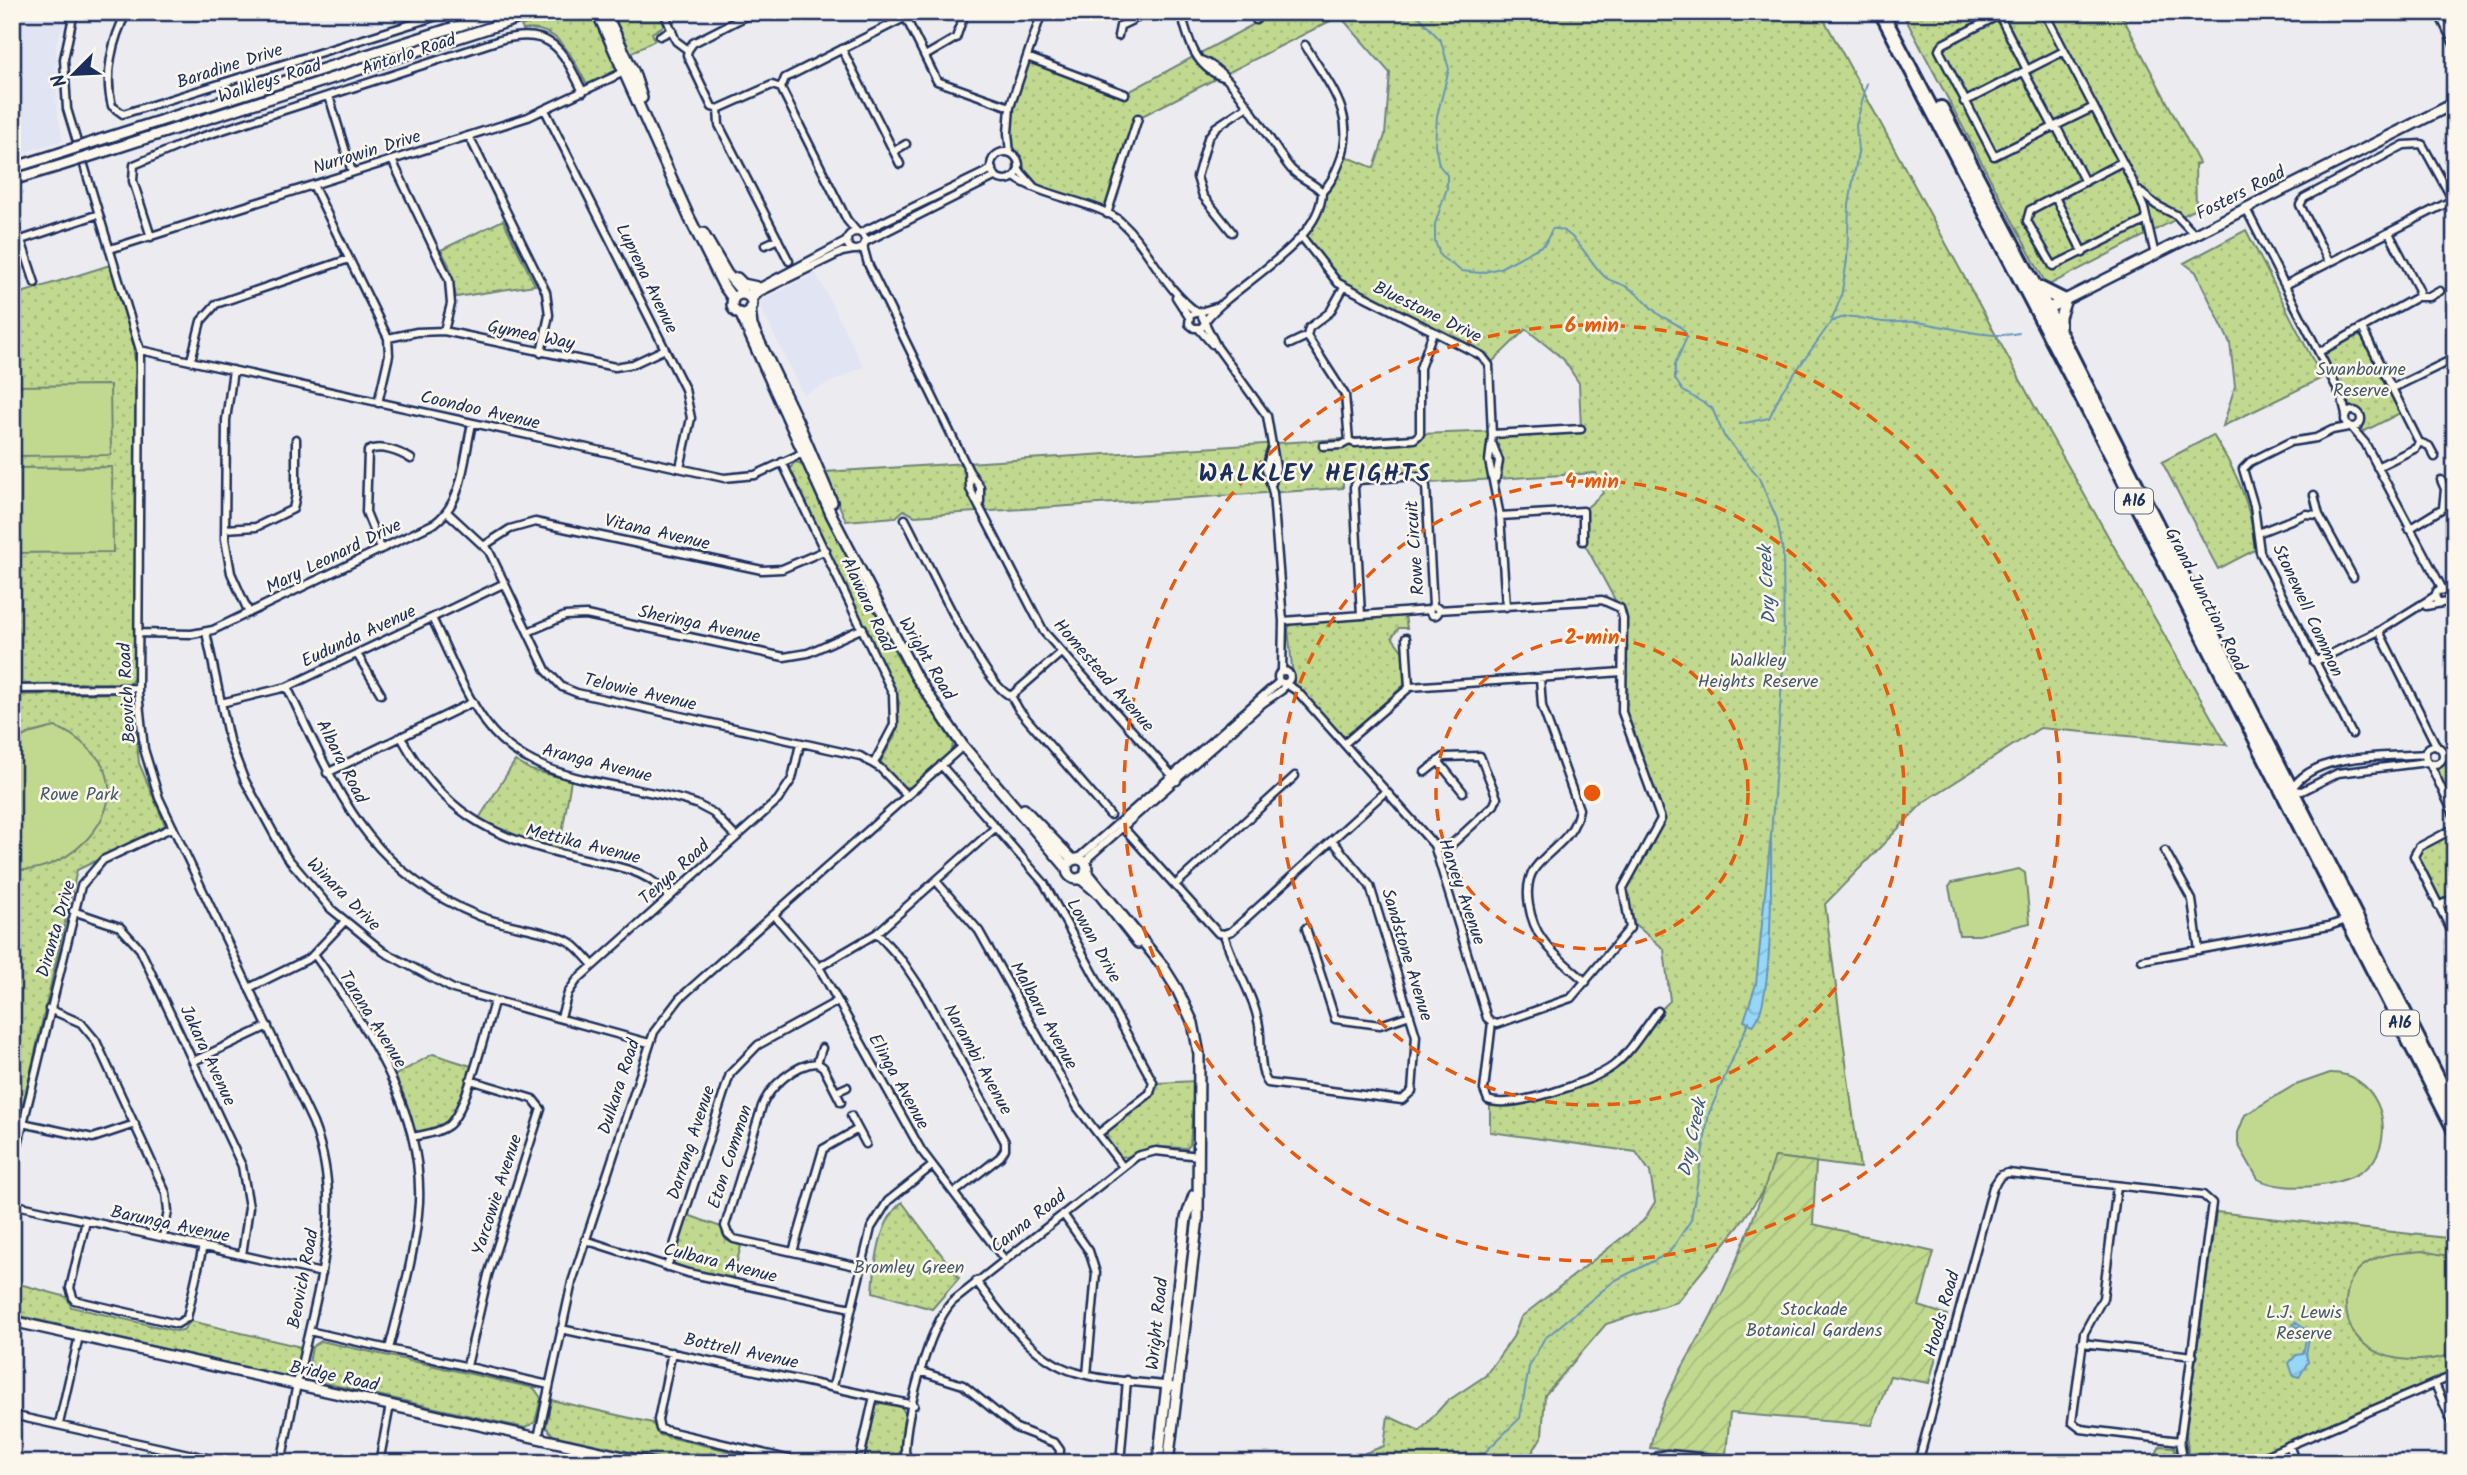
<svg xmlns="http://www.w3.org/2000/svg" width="2467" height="1475" font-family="Kalam,sans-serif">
  <defs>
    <pattern id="grass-dots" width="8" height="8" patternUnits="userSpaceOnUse" patternTransform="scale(1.75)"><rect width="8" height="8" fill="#c1d98f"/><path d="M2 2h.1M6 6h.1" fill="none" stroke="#a5bb7e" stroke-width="1.8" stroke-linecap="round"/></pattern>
    <pattern id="garden-furrows" width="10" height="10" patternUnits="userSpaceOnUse" patternTransform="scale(1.75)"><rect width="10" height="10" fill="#c1d98f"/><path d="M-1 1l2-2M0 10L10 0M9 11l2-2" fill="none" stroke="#a5bb7e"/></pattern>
    <pattern id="water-waves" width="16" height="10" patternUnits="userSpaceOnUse" patternTransform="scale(1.75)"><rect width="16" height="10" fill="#96d7f8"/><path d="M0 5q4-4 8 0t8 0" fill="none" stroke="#81b9d7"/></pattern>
  </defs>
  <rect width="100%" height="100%" fill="#ececf0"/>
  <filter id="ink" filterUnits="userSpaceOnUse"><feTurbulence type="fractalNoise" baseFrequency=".0143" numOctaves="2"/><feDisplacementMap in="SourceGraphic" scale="14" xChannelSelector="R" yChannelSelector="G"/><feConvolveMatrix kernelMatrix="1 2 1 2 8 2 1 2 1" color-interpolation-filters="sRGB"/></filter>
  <g filter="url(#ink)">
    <path fill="#e1e4f3" d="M12,12h58l-14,30 1,67 6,32 -51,15z
      M816,273l48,94 -61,28 -45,-93z"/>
    <path fill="url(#grass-dots)" stroke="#6e8476" stroke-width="2" d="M559,12l32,2 28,55 -32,16c-14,-27 -28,-61 -64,-55l-2,-4z
      M612,12h47l6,13 -13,8 3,7 -24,13z
      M1276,12h544l227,417 180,316 -187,-17 -116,74 -99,102 35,264 -85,-11 -9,29 -27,40 -62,76 -71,22 -61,71 -3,41 -16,27h-155l-6,-10 19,-7 4,-30 32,15 26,-29 39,-26 28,-39 8,-20 122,-96 12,-19 -5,-30 -14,-20 -146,-20v-31c45,-4 95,-13 131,-43 19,-16 30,-41 49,-57l-6,-52 -33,-28 -8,-30 37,-69 -38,-110 -1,-101 -38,-70v-30l20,-18 -7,-20 -166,10 -2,-11 -85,6v10l-428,28 -11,-6 -8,7 -50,4 -21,-49 595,-38 161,-6 -2,-45 -16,-24 -37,-30 -37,36 -7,-10 -144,-72 -37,-47 21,-34 21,-47 31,13 11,-33 5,-62 -50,-57 -202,102 -28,97 -96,-38 -4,-70 17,-50 98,37z
      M1902,12h218l79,151 -4,2 1,44 -149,77z
      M503,220l32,65 -79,12 -7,-32 -8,-15z
      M2246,230l76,148 -99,48 12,-40 -5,-43 -34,-71 -12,-9z
      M110,265l21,66 6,45 -2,301 -5,6 -118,1v-388z
      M2355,336l8,1 39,75 -39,20 -1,-17 -13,-10 -25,-50z
      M2213,435c25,40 38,68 42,115l-37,19 -56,-107z
      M796,462l9,3 93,193 55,85 -1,7 -41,37h-9l-20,-22 -1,-4 14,-25 4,-34 -109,-230 2,-7z
      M1405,616l2,12h-8l-7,9 11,15 1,33 -55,50 -10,1 -41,-46 -5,-13 -5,-49 5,-5z
      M132,693l7,70 27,64 -89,43 -65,283v-458z
      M2455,753v62l-17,-41 1,-9z
      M515,761l16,9 40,10 -12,71 -29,-7 -52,-24z
      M2455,831v64l-16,5 -22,-42 4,-8z
      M433,1054l38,12c-12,37 -9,57 -51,67l-6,-3 -20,-54z
      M1195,1081l-5,64 -3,3 -35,-1 -25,10 -9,-1 -12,-15 2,-10 45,-34 5,-14z
      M902,1202l57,76 -27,31 -59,-17c2,-29 5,-69 29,-90z
      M2216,1212l239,27v131l-218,93h-48l-3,-32z
      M688,1215l33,12 5,13 15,6 -9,34 -58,-15 -1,-5z
      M12,1282l55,15 4,10 105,24 7,-1 8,-9 110,26 -6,26 -7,4 -276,-63z
      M321,1341l213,47 7,10 -6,24 -10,6 -214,-48 -4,-6 5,-27z
      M551,1400l101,23 8,12 121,28h-100l-128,-28 -7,-8z
      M881,1403l20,4 6,9 -9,47h-34l12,-57z
      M2160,1446l14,1 4,16h-27z
      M147,1449l63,14h-67z"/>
    <path fill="url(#garden-furrows)" stroke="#6e8476" stroke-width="2" d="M1775,1157l41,5 -3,62 121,28 -15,54 28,9 -18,68 -39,-7 -18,49 -142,-12 -4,41 -76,-6c10,-50 38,-88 61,-132 26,-52 45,-104 64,-159z"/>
    <path fill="#c1d98f" stroke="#6e8476" stroke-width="2" d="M110,385l1,70 -99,1v-70z
      M112,467l1,85 -101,1v-85z
      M55,727c14,4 25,13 36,24 53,49 -21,128 -79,118v-127l16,-8z
      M2019,869l6,4 5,50 -51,12h-20l-10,-48 3,-4z
      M2330,1073c43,-1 67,51 44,87 -17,27 -89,34 -116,19l-20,-35v-11l7,-18 48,-29z
      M2422,1251l33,6v96c-44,17 -112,5 -109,-53 2,-20 10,-33 29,-41 14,-7 32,-6 47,-8z"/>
    <path fill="url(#water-waves)" stroke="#6594ba" stroke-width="2" d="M1771,834c0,33 3,173 -18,191l-9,-4 12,-37z
      M2295,1322l15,11 -4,21 2,8 -9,15 -6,-2 -4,-12 7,-8 7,-1 4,-20 -14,-10z"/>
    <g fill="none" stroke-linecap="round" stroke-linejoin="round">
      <path stroke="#6594ba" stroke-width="2" d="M1415,12l26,29 8,28 -12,47 -2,29 4,20 8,10v13l-12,36v17l5,15 21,15 20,2 19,-5 45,-24 7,-15c21,-4 37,34 53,48 6,5 13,5 20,9 15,7 21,18 33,28 10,7 25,10 29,23l-12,27v15l8,12 29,17 12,28 34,40 19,43 6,33 1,101 -13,183
        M1831,322l10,-25 6,-37 2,-55 9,-53 -2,-27 11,-42
        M1740,424l29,-6 13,-27 49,-69c20,-11 31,-2 52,0 11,1 22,-1 33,0 33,4 70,18 103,11
        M1474,1463l46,-45 9,-51 15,-28 70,-58 55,-28 22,-33 18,-107 40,-92"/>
      <g stroke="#1b2f5e" stroke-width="11">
        <path id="street" d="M74,12l-10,47 3,50 73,241 -2,343 6,56 15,49 154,325c30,76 10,148 -8,225 -9,38 -16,76 -24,115
          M127,12c-15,27 -23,64 -15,94l11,8 327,-102
          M664,12l12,29 12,9 -1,5 25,52 6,2 1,16 70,136
          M903,12l34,69 73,26
          M1181,12c7,27 14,56 42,65
          M1254,12l2,8
          M2005,12l-62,32 -4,6 55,106 100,-49
          M2044,12l88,168 12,28 11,47
          M2438,12l17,34
          M1999,15l28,55
          M660,36l12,-6
          M1118,36l2,-10 29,-14
          M842,49l58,115
          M688,50l5,-7 61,-31
          M925,56l31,-18 9,-26
          M1027,57l98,37
          M1200,60c33,9 68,82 91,109 9,10 22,13 31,23
          M2024,72l30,56
          M781,88l66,132 10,12
          M329,96l23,76
          M1964,102l100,-51
          M718,109l54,-24 9,3 4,-10 121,-61
          M545,110l140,279 6,29 -11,50
          M2056,126l29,56
          M469,136l77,156 3,23 -8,38
          M894,151l12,-7
          M991 166a14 14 0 1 1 28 0a14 14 0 1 1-28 0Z
          M1010,153l-2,-20 2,-26 32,-95
          M392,160l57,120 2,24 -7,27
          M2122,162l-92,48 -3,11 26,45 94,-46
          M1019,170l15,17
          M1014,177c29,20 86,26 106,44 30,27 43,67 77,91
          M313,185l75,153 1,17 -11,48
          M2139,191l17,14 20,10 19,20
          M2055,197l28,56
          M2246,209l96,189 4,16
          M1107,214l31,-96
          M1232,232l-29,-36 -6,-19 11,-39 8,-11 30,-20
          M847 241a9 9 0 1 1 18 0a9 9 0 1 1-18 0Z
          M860,233l132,-64
          M1301,236l37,47 144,73 7,9 3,71 -3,25 11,55 6,91
          M151,237l-18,-56 1,-16 61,-26 308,-100c51,-12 60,13 80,53
          M21,240l14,43
          M865,242l131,-66
          M12,243l87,-29
          M765,245l13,-6
          M863,246l5,18 101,207 11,16v15
          M110,249l418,-132 98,-46
          M2329,262l-26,-51 -3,-6 4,-7 100,-53 18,-1 33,60
          M2285,285l168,-85
          M1344,287l-14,25 -21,16 -2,8 38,59 4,46
          M745,295l102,-54
          M1176,297l13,20
          M2417,297h12l11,-6
          M751,301l9,-9 82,-40 11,-2
          M1200,312l5,11 -4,5h-7l-5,-4 1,-9 26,-8
          M1206,320c28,-36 115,-76 116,-128 9,-9 12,-16 17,-28 20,-48 -10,-79 -34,-119
          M1205,323l12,24 50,69 9,52 -4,15
          M1199,329l13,15
          M2363,330l56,112 -3,6 -39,19
          M388,338l29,-6 27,-1 171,36 18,-3 32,-15
          M1290,344l17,-8
          M140,350l584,128 31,-3 50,-23
          M2319,352l98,-55 2,-7 -30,-57
          M191,360l10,-39 15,-17 133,-45
          M233,370l-7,50 -1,119 6,34 18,40
          M2393,388l62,-30
          M2345 419a8 8 0 1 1 16 0a8 8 0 1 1-16 0Z
          M2348,427l-16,3 -16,8 -26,4 -40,20 -7,7 11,37 6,46 92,182
          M2352,428l13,15 77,145
          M1492,434l89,-5
          M2419,442l10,4 6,11
          M1493,445l6,16 -3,17
          M1323,446l19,-1 7,-4 6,2 59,-4 6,-5v-66l13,-36
          M1271,450l-5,19 7,24 10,128 -1,50
          M782,462l111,232 1,31 -20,38
          M969,471l1,18 74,143 133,149
          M2314,495l5,20
          M447,512l42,39 57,119 16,17 15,6 283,63 20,12 27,28
          M1500,516l83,-5v30
          M905,519c17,31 79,169 106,177l8,14 91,105
          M225,529l31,-2 37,-18 3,-14v-56
          M2409,529l34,-21 2,-19 -4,-9
          M2258,533l48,-19 13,1 34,62
          M485,545l25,-16 25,-7 227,48 20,-1 44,-19
          M381,549l-15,-37 2,-61c12,-7 32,1 43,8
          M2449,600l6,18
          M2426,606l21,-4 4,-5 -3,-7 -11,1 -2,5 3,6
          M1429.5 611a4.5 4.5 0 1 1 9 0a4.5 4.5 0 1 1-9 0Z
          M1438,610l164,-10 18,8 3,11 -1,93 39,107 -38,69 7,40 -59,70 -74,26 -5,-2
          M1361,615l-7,-128 4,-7 57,-4 11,10 7,120
          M432,618c17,35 31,74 54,105 47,65 141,57 210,81l17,9 23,24
          M1283,621l146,-11
          M2379,631l58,116
          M206,632l23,108 15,39 42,77 45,53 53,43 69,37 196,54
          M528,632l37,-16 21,-1 198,42 24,-4 55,-25
          M139,633l53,1 21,-4 222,-107c29,-21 29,-67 37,-99
          M1406,638l3,49
          M357,654l24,40
          M2314,662l65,-31 56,-35
          M1278 677a6 6 0 1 1 12 0a6 6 0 1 1-12 0Z
          M1540,678l2,28 37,103c-5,30 -27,37 -44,59 -14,19 -5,55 8,72 11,16 29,29 43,42
          M1286,684l11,7 137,154 53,173 5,4
          M287,687c50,101 77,183 192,229 28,11 60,12 87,24 11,5 19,17 27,25
          M12,689l126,-1
          M1011,696l51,-44
          M221,703l66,-16 218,-104
          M401,737c45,83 100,104 188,123 32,8 59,10 80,37
          M1344,744l66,-57 212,-15
          M2425 755a9 9 0 1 1 18 0a9 9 0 1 1-18 0Z
          M2424,754c-39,4 -109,-3 -133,36l11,1 36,-18 89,-11
          M2443,758l12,-8
          M1438,761l25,31
          M2430,764l25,53
          M941,765l103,118 109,199 -3,11 -52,41
          M1425,772l19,-15 36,-1 17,42 -3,7 -42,39 -17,4
          M327,773l146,-71
          M1120,824l98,109 6,1c9,32 29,58 35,91 3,17 -1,46 9,58l134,17 10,-9 4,-55 -46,-150 -38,-46
          M2455,828l-36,19 -5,9 41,82
          M2165,851l27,49 7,50
          M1076,860l203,-178
          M1086,865l3,-8 174,-154 19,-13 3,-6
          M936,881l43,50 99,177 45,59
          M1175,885l120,-109
          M2438,906l17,-8
          M73,911l47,16 20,22 102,217 7,41 -7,48
          M774,915l45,52 102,183 83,109
          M1306,928l29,91 45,6 30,-10
          M877,933l26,29 21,31 81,149v7l-5,8 -46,36
          M1224,934l8,-3 154,-140
          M314,954c52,73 109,154 105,248 -3,49 -18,99 -30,147
          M2142,960l187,-34 20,-7
          M819,967l58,-34 119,-106
          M249,988l61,-30 35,-37
          M49,1009l32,14 15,18 70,152 2,18 -5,26
          M561,1017l7,-24 9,-13 201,-180 14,-21 8,-35
          M1492,1022l-8,68 4,10c23,10 104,-18 125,-34 18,-14 31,-37 45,-55
          M194,1061l74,-35
          M817,1063l5,-15
          M836,1092l11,-5
          M841,1102l-18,-35 -6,-4c-22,1 -47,23 -55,43l-37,120 3,8 6,5 126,28
          M851,1116l15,28
          M22,1123l71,15 42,-14
          M413,1137c12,-3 26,-4 36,-12 18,-16 37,-97 45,-123
          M12,1169l69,-283 22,-26 70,-33
          M2117,1186l-14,112 -19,35 -12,89 9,7 99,12
          M12,1204l310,69
          M1063,1214l26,37 7,22 -9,102
          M86,1221l-16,67 4,12 103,24 10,-6 16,-72
          M585,1240l103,33 163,35
          M793,1252l30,-103 35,-20
          M667,1267l63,-193 28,-29 80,-44
          M976,1281c25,33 57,79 99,91 32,10 69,10 103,15
          M561,1329l353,76
          M309,1331l240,54
          M2082,1343l111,13
          M672,1352l-14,68 2,9 145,34
          M467,1366l21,-91 53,-166 -8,-10 -63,-19
          M922,1372l41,13 53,43 39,15 5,7 -1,13
          M2435,1384l20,45
          M833,1386l38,-158 17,-27 44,-35
          M12,1415l217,48
          M59,1424l20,-88
          M538,1438l34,-156 82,-250 26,-34 283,-252
          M2289,1445l7,18
          M379,1463l11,-58
          M571,1463l4,-17
          M859,1463l15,-67
          M916,1463l-9,-5 -2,-7c1,-36 23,-123 47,-149l185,-146 19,-5 43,5
          M1120,1463l7,-83
          M1654,1463l4,-7 10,-2 90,9
          M1918,1463l75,-276 8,-12 7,-2 195,22 9,8 -32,238 4,22
          M2248,1463l207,-88"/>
      </g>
      <g stroke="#1b2f5e" stroke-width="14">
        <path id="secondary" d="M597,12l92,205 34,68 10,14
          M605,12l29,61 8,25
          M100,140l402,-128
          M103,152l435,-140
          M12,168l42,-13
          M12,180l47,-14
          M703,233l24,41 17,20
          M737,278l6,6 14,3
          M732 304a10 10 0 1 1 20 0a10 10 0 1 1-20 0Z
          M750,308l2,18 45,94 35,82
          M2047,309l408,-206
          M740,313l92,203 83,159 48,71 104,122
          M2060,331v-14l6,-18
          M1024,809l49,51
          M1067 869a10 10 0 1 1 20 0a10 10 0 1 1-20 0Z
          M1086,871l76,94 15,24 16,34 6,31 -1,164 -30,245
          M1080,878l20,17 38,48
          M12,1321l638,142
          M1158,1463l28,-245 8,-23"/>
      </g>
      <g stroke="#1b2f5e" stroke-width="18">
        <path id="highway" d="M1881,12l194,372 380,747
          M1941,108l120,228 394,776
          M2035,286l28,14"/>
      </g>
      <use href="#street" stroke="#fbf7ec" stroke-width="6"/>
      <use href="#secondary" stroke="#fbf7ec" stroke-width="9"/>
      <use href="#highway" stroke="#fbf7ec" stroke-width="12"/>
      <g stroke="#1b2f5e" stroke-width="14" stroke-linecap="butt">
        <path id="secondary-bridge" d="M54,155l46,-15
          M59,166l44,-14"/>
      </g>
      <use href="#secondary-bridge" stroke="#fbf7ec" stroke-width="9"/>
    </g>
  </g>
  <g fill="none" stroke="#e8590c" stroke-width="3.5" stroke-dasharray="12 9">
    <circle cx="1592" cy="793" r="156"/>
    <circle cx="1592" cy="793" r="312"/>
    <circle cx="1592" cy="793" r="468"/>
  </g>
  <g text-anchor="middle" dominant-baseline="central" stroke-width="5" stroke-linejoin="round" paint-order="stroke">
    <g fill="#fbf7ec" stroke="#5e6b89" stroke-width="2">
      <rect x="2115" y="488.5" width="38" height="25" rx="5"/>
      <rect x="2381" y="1010.5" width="38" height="25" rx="5"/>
    </g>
    <g font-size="16" font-weight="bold" fill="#1b2f5e">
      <text x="2134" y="501">A16</text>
      <text x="2400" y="1023">A16</text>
    </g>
    <g font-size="18" fill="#1b2f5e" stroke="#fbf7ec">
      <text transform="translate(409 55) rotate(-18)">Antarlo Road</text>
      <text transform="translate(230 67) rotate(-18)">Baradine Drive</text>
      <text transform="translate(270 82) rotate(-18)">Walkleys Road</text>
      <text transform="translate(367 153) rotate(-17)">Nurrowin Drive</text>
      <text transform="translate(2241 194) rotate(-27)">Fosters Road</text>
      <text transform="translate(646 279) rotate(64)">Luprena Avenue</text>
      <text transform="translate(1427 313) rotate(26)">Bluestone Drive</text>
      <text transform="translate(531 336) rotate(12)">Gymea Way</text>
      <text transform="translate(480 411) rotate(13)">Coondoo Avenue</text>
      <text transform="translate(657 533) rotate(13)">Vitana Avenue</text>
      <text transform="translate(1416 548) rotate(-94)">Rowe Circuit</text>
      <text transform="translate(334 557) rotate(-26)">Mary Leonard Drive</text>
      <text transform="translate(2205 600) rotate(63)">Grand Junction Road</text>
      <text transform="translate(867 605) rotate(65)">Alawara Road</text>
      <text transform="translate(2307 611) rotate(65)">Stonewell Common</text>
      <text transform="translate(699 625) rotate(12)">Sheringa Avenue</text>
      <text transform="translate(359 637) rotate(-25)">Eudunda Avenue</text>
      <text transform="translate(926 659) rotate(59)">Wright Road</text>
      <text transform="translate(1103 676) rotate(49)">Homestead Avenue</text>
      <text transform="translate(128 693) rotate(-93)">Beovich Road</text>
      <text transform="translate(640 693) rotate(13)">Telowie Avenue</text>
      <text transform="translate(341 762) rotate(63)">Albara Road</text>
      <text transform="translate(597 764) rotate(14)">Aranga Avenue</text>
      <text transform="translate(583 845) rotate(14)">Mettika Avenue</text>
      <text transform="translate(675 873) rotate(-42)">Tenya Road</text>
      <text transform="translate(1461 892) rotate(71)">Harvey Avenue</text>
      <text transform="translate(343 895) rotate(45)">Winara Drive</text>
      <text transform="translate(57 929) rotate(-74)">Diranta Drive</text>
      <text transform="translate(1093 941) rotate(61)">Lowan Drive</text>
      <text transform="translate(1406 955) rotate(73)">Sandstone Avenue</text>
      <text transform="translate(1043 1016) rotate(61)">Malbaru Avenue</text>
      <text transform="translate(372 1020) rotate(58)">Tarana Avenue</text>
      <text transform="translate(207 1056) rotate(65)">Jakara Avenue</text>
      <text transform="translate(977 1060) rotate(61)">Narambi Avenue</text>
      <text transform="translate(898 1082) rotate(61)">Elinga Avenue</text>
      <text transform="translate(620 1087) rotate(-72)">Dulkara Road</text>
      <text transform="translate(692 1143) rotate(-72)">Darrang Avenue</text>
      <text transform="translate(731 1157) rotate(-72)">Eton Common</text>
      <text transform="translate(498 1195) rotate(-72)">Yarcowie Avenue</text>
      <text transform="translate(1029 1222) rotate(-38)">Canna Road</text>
      <text transform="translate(170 1225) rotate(12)">Barunga Avenue</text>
      <text transform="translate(720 1264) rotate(14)">Culbara Avenue</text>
      <text transform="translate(304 1279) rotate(-79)">Beovich Road</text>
      <text transform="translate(1943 1314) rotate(-74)">Hoods Road</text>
      <text transform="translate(1158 1324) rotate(-84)">Wright Road</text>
      <text transform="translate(741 1352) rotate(12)">Bottrell Avenue</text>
      <text transform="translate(334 1377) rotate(12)">Bridge Road</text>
    </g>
    <g font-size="18" fill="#445a6a" stroke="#fbf7ec">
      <text x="2361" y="370">Swanbourne<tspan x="2361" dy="21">Reserve</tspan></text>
      <text x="1758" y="661">Walkley<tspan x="1758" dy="21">Heights Reserve</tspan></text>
      <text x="79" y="795">Rowe Park</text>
      <text x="909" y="1268">Bromley Green</text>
      <text x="1814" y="1310">Stockade<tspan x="1814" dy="21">Botanical Gardens</tspan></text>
      <text x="2304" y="1313">L.J. Lewis<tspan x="2304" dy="21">Reserve</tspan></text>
    </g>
    <g font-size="19" font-style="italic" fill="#3a5984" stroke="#fbf7ec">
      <text transform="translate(1768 585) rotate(-93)">Dry Creek</text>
      <text transform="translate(1693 1138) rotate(-78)">Dry Creek</text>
    </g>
    <g font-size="24" font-weight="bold" letter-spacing="2" fill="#1b2f5e" stroke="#fbf7ec">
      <text x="1315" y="474">WALKLEY HEIGHTS</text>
    </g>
  </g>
  <circle cx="1592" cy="793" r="10" fill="#e8590c" stroke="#fbf7ec" stroke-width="3.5"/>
  <g font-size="21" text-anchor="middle" font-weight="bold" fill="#e8590c" stroke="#fbf7ec" stroke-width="5" stroke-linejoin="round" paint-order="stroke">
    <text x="1592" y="332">6 min</text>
    <text x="1592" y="488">4 min</text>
    <text x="1592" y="644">2 min</text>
  </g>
  <rect width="2467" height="1475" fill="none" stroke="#fbf7ec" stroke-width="42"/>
  <rect x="21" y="21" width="2425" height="1433" fill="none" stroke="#1b2f5e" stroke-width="2.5" filter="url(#ink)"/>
  <g transform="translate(74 74) rotate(246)" stroke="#fbf7ec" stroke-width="5" paint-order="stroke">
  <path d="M0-5L12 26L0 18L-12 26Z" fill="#1b2f5e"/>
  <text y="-10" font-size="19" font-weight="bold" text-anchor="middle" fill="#1b2f5e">N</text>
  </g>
</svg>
